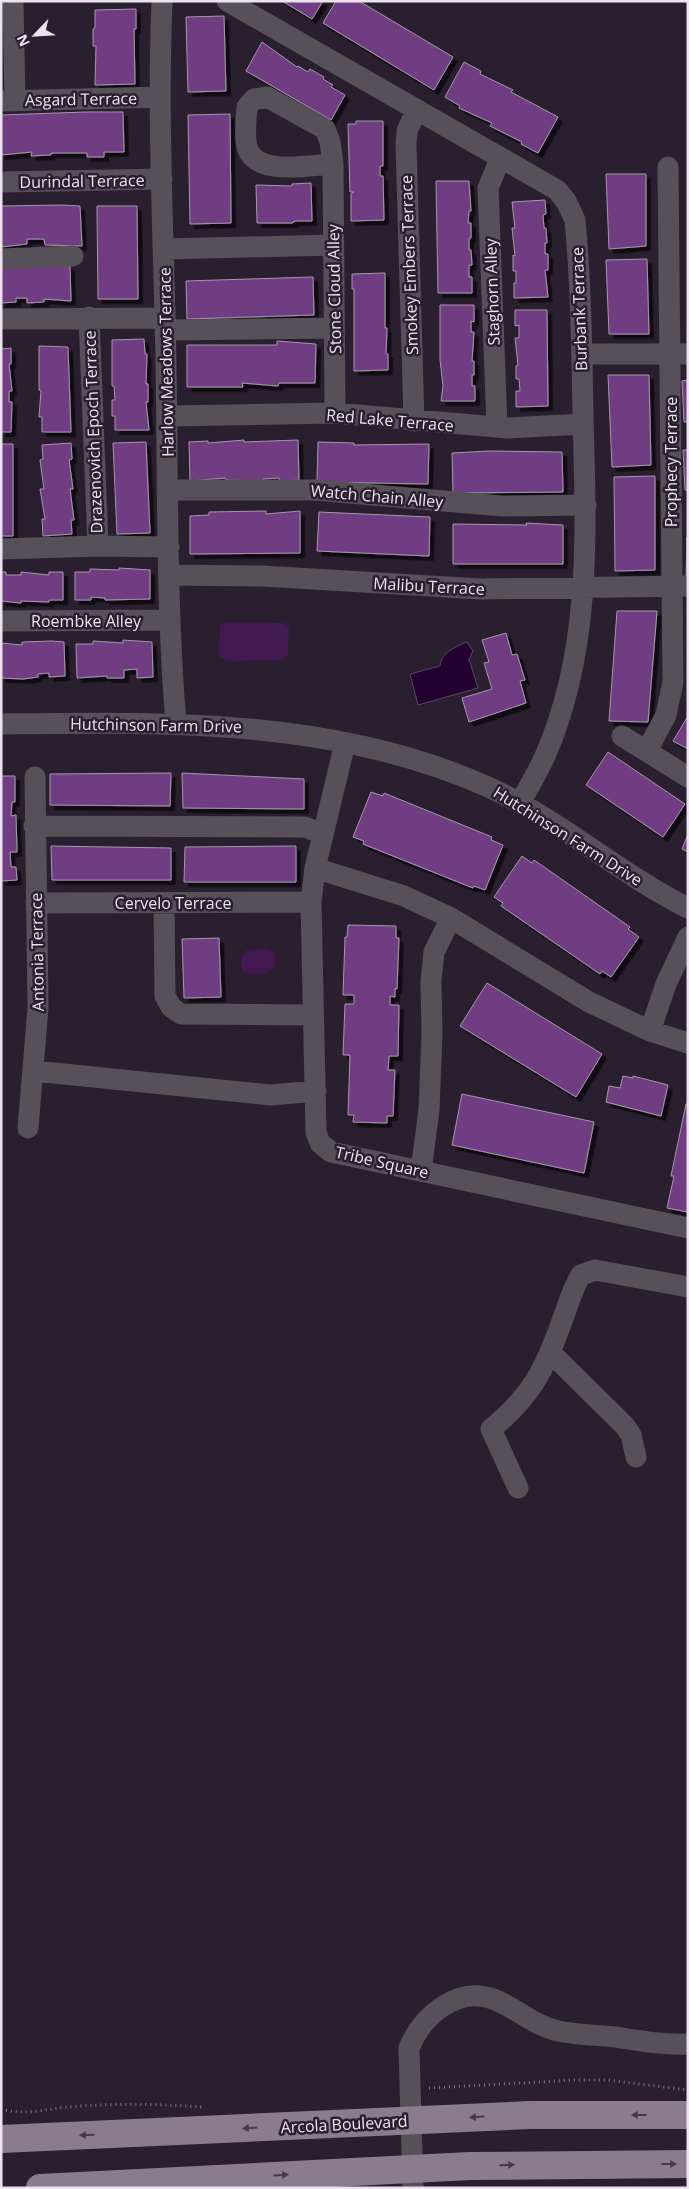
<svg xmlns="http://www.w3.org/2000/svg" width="689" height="2189" font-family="'Open Sans',sans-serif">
  <defs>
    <filter id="shadow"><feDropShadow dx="4.5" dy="4.5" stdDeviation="0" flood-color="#0009"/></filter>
  </defs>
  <rect width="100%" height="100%" fill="#2a1f2f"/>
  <path fill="#421a51" d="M226,622l58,1 5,5 -1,27 -6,5 -55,1 -8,-5 1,-30z
    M265,948l10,4v14c-8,10 -23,9 -33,5v-14l3,-6z"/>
  <path fill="#230030" stroke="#5f4469" d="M467,642l6,9 -4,8 9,29 -60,17 -8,-31 30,-8c1,-14 16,-19 27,-24z"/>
  <path fill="#6f3e82" stroke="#a597ab" filter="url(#shadow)" d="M282,1h41l-11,18z
    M336,1h23l94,56 -19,33 -111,-67z
    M136,9v20h-2l1,55 -40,1 1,-39h-3v-17l2,-1v-18z
    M224,16l2,75 -38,1 -2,-75z
    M262,42l35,25 1,-1 10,6 2,-3 14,8 -1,2 10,6 -2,2 14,8 -14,25 -85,-49z
    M464,62l17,9 -1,3 33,16 -2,2 47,25 -20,36 -17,-9 1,-2 -32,-16 2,-3 -33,-15 1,-2 -15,-9z
    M85,112h38l1,40h-20v5h-17v-4h-36v2l-20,1 1,-4 -31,3v-40z
    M230,114l1,109 -41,1 -2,-109z
    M356,121h27v45h-3v10h3l1,44 -33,1v-27l3,-2h-4l-2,-68h8z
    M606,174h40v72l-37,3z
    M436,181h33l2,30h-2l-1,12h3v15h-2v12h2l1,15h-3v12h3v16h-34z
    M311,183l1,38h-18l-1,2h-36l-1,-38 36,1v-2z
    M545,200l1,14 -3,1 1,13h2l1,15h-2v11h3v16h-3l3,27 -34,1v-15h2v-12h-3v-16l2,1 -3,-28h3l-3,-26z
    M62,205l18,1 2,40 -37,-1 -1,-6h-17v5l-26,3v-41z
    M97,206h40l1,93h-40z
    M647,259l2,75h-40l-3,-74z
    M70,266l1,35 -27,-2v3l-17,1v-5h-11v4l-15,1v-36z
    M385,273v55h2l-1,26h2v16l-34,1v-82h-2v-15z
    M313,277l1,38 -127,4 -1,-38z
    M440,305h34v17l-3,-1v11h3l-2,29h2v14h-2v11h3v15h-34l2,-15 -3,-26z
    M515,310h32l1,96 -32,1v-16h4l-1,-12h-3v-13l2,-1 -3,-27h4v-13l-4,1z
    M144,339l1,15h2l-1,30h2v18h-2l3,28h-34v-14h-3v-16h3l-1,-14h-2v-46z
    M277,341l39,3 -1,39h-36l-1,3 -36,-3 1,4h-56v-42h90z
    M39,346l29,1 3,85h-29v-15h-3l2,-26 -2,-1z
    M11,348v16h-2l3,27h-3v11h3l-1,30h-10v-83z
    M608,375h41l2,90 -39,2z
    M688,380v42h-4l-2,-41z
    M244,440v2l54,-2 1,40 -19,1 -1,-3 -16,1v2l-37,-1 -1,-2 -35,3 -1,-39 19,-1v2z
    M146,442l4,91 -33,1 -4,-91z
    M318,442l36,1v2l75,-1 -1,40 -111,-2z
    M71,443l1,16 -3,1 4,29h-3l4,31h-3l1,14 -29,2 -1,-17h3l-5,-30h4l-4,-29 3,-1 -1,-14z
    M1,444h12v92h-12z
    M683,450h5v40h-3z
    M489,451l73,1 1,40 -110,1 -1,-40z
    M655,476v94l-40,1 -1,-94z
    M266,511v3l34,-3v42l-110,1v-38l19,-1v-3z
    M319,512l111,5 -1,39 -112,-5z
    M526,523l37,2v39h-110v-40l74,1z
    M687,537l1,39h-2z
    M119,568l31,2v29l-45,1v-2l-14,-1v3h-16v-28h15v-3l29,1z
    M1,572h5v3h15v-3l28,3v-3h14v28h-14v2l-28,-1v2l-20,-2z
    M617,611h40l-9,111 -39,-1z
    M506,633l6,22 5,-1 8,26 -5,1 6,22 -57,19 -7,-24 30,-9 -8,-26 5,-1 -7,-22z
    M123,640l29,2 1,35 -16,1v-9l-13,1v8h-17v-2l-30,2 -1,-34h17v-3l30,2z
    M52,641l12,1 1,34 -16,1v-4l-11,1v3l-15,2 -22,-1v-35l21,2v-3z
    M688,716v33l-15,-8z
    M608,752l77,52 -22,33 -77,-52z
    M171,773l-1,33 -120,-1v-31z
    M182,773l122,6v30l-121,-1z
    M1,776h14v26h-3l-1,14 5,-1 1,37h-7l1,15h5l1,13 -16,1z
    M371,792l12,4 1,-3 108,44 -1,3 12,5 -18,45 -11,-4 -1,2 -110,-44 1,-3 -11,-4z
    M688,834v18l-6,-3z
    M51,846l120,2v32h-119z
    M296,846v36h-112l1,-35z
    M522,856l10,7 2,-3 96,67 -2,2 11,8 -28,40 -9,-6 -2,3 -99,-68 2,-3 -9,-6z
    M348,925l48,1v12h3l-2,51 -2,-1v9l-5,-1v9h9l-1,51h-9l-1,14h7l-2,46h-6v7l-34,-1 1,-7h-6l2,-60h-7l2,-51h9v-9h-11l2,-58h2z
    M219,938l2,59 -37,1 -2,-59z
    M487,983l115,71 -26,43 -116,-71z
    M623,1076l10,2v-2l35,9 -7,31 -55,-14 3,-16 11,2z
    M462,1094l132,28 -10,51 -132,-28z
    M686,1104h2v108l-21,-4 7,-32h-3z"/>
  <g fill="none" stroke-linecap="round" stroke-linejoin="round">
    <path stroke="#807785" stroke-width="3" stroke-dasharray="1 4" stroke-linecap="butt" d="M429,2088l146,-8h32l81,10
      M1,2109c23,7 45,0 68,-2 45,-4 90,-3 135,0"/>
    <path stroke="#565058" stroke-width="21" d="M13,1l2,99
      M162,1c-5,121 2,242 4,363 2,119 0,240 10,359
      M227,1l330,189 9,11 9,19c6,65 7,131 8,197 3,114 9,232 -38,339 -7,16 -17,32 -25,47
      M1,101l159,-4
      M333,164c-24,1 -77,13 -86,-17 -3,-12 -1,-28 0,-40l7,-8 13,-2 58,32 5,13 3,22 2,249
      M1,182l161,-3
      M165,249l168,-4
      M1,259l72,-3
      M89,317l9,229
      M1,319l164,-1
      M166,330l168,-2
      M582,354h106
      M167,416l168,-3 173,15 75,-4
      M414,421l-8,-277 1,-13 9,-20
      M497,427l-9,-239 12,-29
      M168,490h147l187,16 84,-1
      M1,549l97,-3 71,1
      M169,575l93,1 219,13 207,-3
      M1,621l169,-1
      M1,724c164,-2 334,-6 487,63 71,32 130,86 200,121
      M622,736l66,41
      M345,743l-30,125 -4,34 5,230 4,11 11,9 357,76
      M647,751l19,-36 7,-33 -5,-515
      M34,826l271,1 18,7
      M315,868l89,28 47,22 138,84 61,29 38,12
      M36,903l275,-1
      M164,903l1,93 6,11 10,7 132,1
      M650,1031l16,-47 22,-47
      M34,1071l237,24 45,-4
      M28,1128l10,-120 -3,-231
      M421,1171l8,-61 3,-76 -1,-53 3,-29 17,-34
      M551,1353l74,73 6,9 5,22
      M518,1488l-27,-59c40,-32 54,-60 71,-108 6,-15 10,-32 19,-46l14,-5 93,17
      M413,2188l-4,-140c13,-32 48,-62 84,-49 24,9 39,26 65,32 19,4 39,4 57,6 25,4 48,8 73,7"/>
    <path stroke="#887c8d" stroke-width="28" d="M1,2139l529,-24h158
      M40,2188l430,-22 218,-2"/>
  </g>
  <defs><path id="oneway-solid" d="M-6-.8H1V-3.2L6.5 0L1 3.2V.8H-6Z" transform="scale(1.25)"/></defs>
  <g fill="#463b4b">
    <use href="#oneway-solid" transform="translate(639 2115) rotate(-180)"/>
    <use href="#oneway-solid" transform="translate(477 2117) rotate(177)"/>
    <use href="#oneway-solid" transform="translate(250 2128) rotate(177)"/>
    <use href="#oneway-solid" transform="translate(87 2135) rotate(178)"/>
    <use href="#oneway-solid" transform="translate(669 2164)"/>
    <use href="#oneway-solid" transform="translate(507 2165) rotate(-1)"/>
    <use href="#oneway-solid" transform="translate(281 2175) rotate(-3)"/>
  </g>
  <g text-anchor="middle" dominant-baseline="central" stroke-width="5" stroke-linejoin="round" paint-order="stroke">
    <g font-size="16" fill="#ebe4ef" stroke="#2a1f2f">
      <text transform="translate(81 99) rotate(-1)">Asgard Terrace</text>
      <text transform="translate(82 181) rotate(-1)">Durindal Terrace</text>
      <text transform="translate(409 265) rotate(-92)">Smokey Embers Terrace</text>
      <text transform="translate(334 289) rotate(-91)">Stone Cloud Alley</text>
      <text transform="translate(492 292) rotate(-92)">Staghorn Alley</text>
      <text transform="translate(579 309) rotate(-92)">Burbank Terrace</text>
      <text transform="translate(166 362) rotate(-91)">Harlow Meadows Terrace</text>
      <text transform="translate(390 420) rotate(5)">Red Lake Terrace</text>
      <text transform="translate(93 432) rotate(-92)">Drazenovich Epoch Terrace</text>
      <text transform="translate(671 462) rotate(-90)">Prophecy Terrace</text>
      <text transform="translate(377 496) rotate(5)">Watch Chain Alley</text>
      <text transform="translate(429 586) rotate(3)">Malibu Terrace</text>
      <text x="86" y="621">Roembke Alley</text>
      <text transform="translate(156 725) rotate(1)">Hutchinson Farm Drive</text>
      <text transform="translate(568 836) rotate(32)">Hutchinson Farm Drive</text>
      <text x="173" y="903">Cervelo Terrace</text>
      <text transform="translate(37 952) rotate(-91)">Antonia Terrace</text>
      <text transform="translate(382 1162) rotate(13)">Tribe Square</text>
      <text transform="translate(344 2124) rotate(-3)">Arcola Boulevard</text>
    </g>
  </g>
  <rect width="689" height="2189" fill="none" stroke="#ebe4ef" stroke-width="5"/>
  <g transform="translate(35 35) rotate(245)" stroke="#2a1f2f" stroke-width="4" paint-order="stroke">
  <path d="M0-4L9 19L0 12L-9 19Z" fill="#ebe4ef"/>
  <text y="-8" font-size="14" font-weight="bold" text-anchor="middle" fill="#ebe4ef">N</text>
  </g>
</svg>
